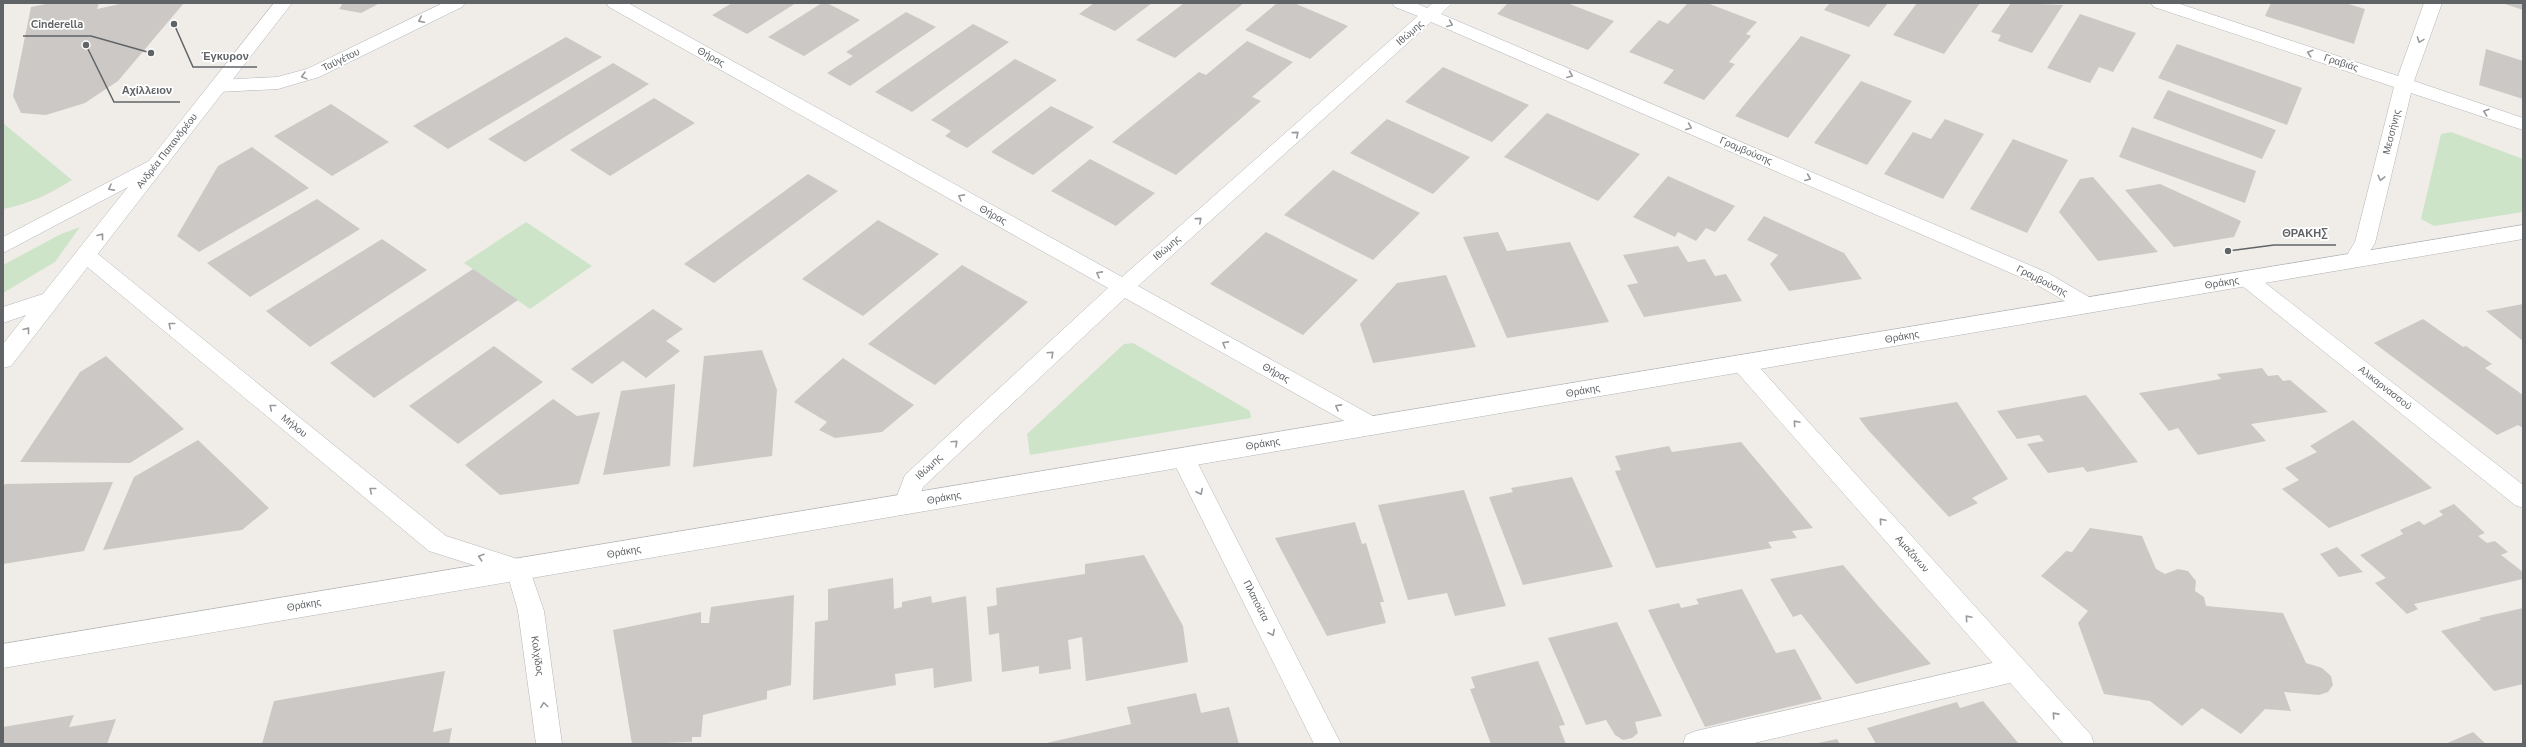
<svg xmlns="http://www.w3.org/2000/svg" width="2526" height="747" font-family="'Nunito Sans',sans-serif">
  <rect width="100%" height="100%" fill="#f0ede9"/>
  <path fill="#cee4c9" d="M3,123l69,57c-22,14 -43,24 -69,29z
    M2451,132l72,27v53l-89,14 -13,-7 20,-85z
    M526,222l66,44 -62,43 -66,-46z
    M80,227l-25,35 -52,31v-28l58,-31z
    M1133,343l117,68 1,7 -221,37 -3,-21 97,-90z"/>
  <path fill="#cbc8c5" d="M51,3h48l-2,6 27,-6h60l-66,78 -33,22 -39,12 -25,-2 -8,-17 18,-89z
    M343,3h37l-19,10 -22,-4z
    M732,3h64l-49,31 -35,-19z
    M822,3h5l33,17 -56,36 -36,-19z
    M1094,3h58l-37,28 -36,-17z
    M1184,3h60l-69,55 -39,-18z
    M1277,3h17l54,23 -38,33 -65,-29z
    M1508,3h59l47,18 -26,29 -91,-36z
    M1688,3h19l50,19 -11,12 5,2 -22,26 6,2 -31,36 -41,-17 11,-13 -45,-18 30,-32 9,4z
    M1830,3h58l-19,24 -45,-17z
    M1917,3h63l-36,51 -51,-19z
    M2011,3l52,2 -31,48 -34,-12 3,-6 -10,-3z
    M2271,3h74l20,6 -11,35 -89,-28z
    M2502,3h21v7z
    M906,12l30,15 -86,59 -23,-13 26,-17 -7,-4z
    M2080,14l56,19 -23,39 -14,-5 -9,16 -43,-15z
    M973,24l36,18 -97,70 -37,-20z
    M1801,36l50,19 -63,83 -53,-22z
    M566,37l36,20 -154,92 -35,-23z
    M1247,41l46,21 -41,35 9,4 -85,74 -64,-33 87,-70 7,3z
    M2177,44l125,44 -15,37 -129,-47z
    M2486,49l37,12v38l-44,-14z
    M1015,59l42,21 -90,68 -22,-12 6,-5 -20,-11z
    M613,63l36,21 -124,78 -37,-23z
    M1443,67l86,38 -37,37 -87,-40z
    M1861,81l51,20 -45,64 -53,-22z
    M2168,90l108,40 -14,29 -109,-41z
    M654,98l41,25 -85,53 -40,-26z
    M331,104l58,38 -57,34 -58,-40z
    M1051,106l43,21 -61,48 -42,-23z
    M1547,113l93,41 -42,47 -94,-44z
    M1387,119l83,38 -37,37 -83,-41z
    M1945,119l39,15 -41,65 -59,-25 29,-42 18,7z
    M2132,127l124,44 -11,32 -126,-46z
    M2013,139l55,21 -41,73 -57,-24z
    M252,147l57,41 -110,64 -22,-16 41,-70z
    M1090,159l65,34 -39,33 -65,-35z
    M1333,170l87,43 -47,47 -89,-45z
    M808,174l30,17 -124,92 -30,-19z
    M1668,176l67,30 -20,26 -9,-4 -10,13 -18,-9 -3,5 -42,-20z
    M2093,177l65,75 -60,9 -39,-49 21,-33z
    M2160,184l81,37 -7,16 -60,10 -49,-57z
    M317,199l43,30 -110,68 -43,-34z
    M1764,216l80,37 18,26 -73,12 -19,-27 8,-9 -31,-15z
    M878,220l61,34 -76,62 -61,-37z
    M1266,232l92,48 -55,55 -93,-51z
    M1498,232l9,19 63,-9 39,80 -102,16 -44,-101z
    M382,239l45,31 -117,77 -44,-36z
    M1678,246l10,16 17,-3 10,17 11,-2 16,27 -98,16 -17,-32 11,-2 -15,-28z
    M962,265l66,37 -93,83 -67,-41z
    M473,269l45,31 -144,98 -44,-35z
    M1446,275l30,72 -103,16 -13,-39 37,-41z
    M2523,304v37l-37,-30z
    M653,309l30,20 -17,12 14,10 -34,27 -23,-17 -31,23 -21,-15z
    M2423,319l40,28 3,-1 26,18 -7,4 38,27v33l-5,-3 -21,10 -123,-92z
    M494,346l49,36 -85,62 -49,-38z
    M762,350l15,40 -5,66 -79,11 11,-111z
    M106,356l78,73 -54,34 -110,-1 60,-90z
    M843,358l71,47 -32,27 -47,6 -16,-8 8,-8 -33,-20z
    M2262,368l6,8 10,-1 5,6 7,-1 38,32 -77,12 15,17 -68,14 -20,-27 -9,3 -30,-38 82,-14 -4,-5z
    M675,384l-5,82 -67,9 18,-84z
    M2086,395l52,67 -51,10 -4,-5 -35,6 -21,-29 17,-3 -5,-6 -22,4 -20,-28z
    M553,399l24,17 23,-4 -21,72 -79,11 -35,-30z
    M1957,402l51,77 -36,19 6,5 -29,14 -80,-86 -10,-13z
    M2353,420l79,68 -103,40 -47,-39 17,-9 -14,-12 32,-16 -7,-6z
    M198,440l71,68 -27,22 -139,20 31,-73z
    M1741,442l72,86 -21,3 5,7 -29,4 4,6 -116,20 -41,-97 6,-1 -6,-14 54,-10 3,6z
    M1572,477l41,90 -90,18 -34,-88 24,-5 -2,-4z
    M113,482l-29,69 -81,13v-77l2,-3z
    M1464,490l42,116 -51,10 -8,-23 -39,7 -30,-95z
    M2454,504l31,29 -7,3 9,7 8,-2 13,11 -7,3 22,17v7l-109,25 4,5 -11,5 -32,-31 11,-5 -26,-23 43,-21 -3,-4 19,-9 5,4 19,-10 -4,-4z
    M1355,522l7,22 4,-1 18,59h-4l6,21 -59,13 -52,-98z
    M2090,528l52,8 14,33 9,5 13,-5 10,2 8,10 -1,10 9,6 2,9 77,7 23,50 16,5 9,8 2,9 -5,7 -9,3 -35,-3 7,19 -26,-2 -24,25 -39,-26 -20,18 -32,-25 -46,-7 -26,-71 10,-12 -47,-35 25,-25 6,1z
    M2337,547l26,25 -24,5 -19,-23z
    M1144,555l39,71 5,36 -102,19 -4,-44 -14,3 3,29 -32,5v-8l-37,6 -3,-39 -10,2 -2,-28 10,-2 -1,-17 89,-14v-10z
    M1843,565l36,42 52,57 -75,20 -55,-70 -8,3 -23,-38z
    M893,578l1,31 8,-2v-5l29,-6 1,7 34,-7 6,85 -38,7 -1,-20 -38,6 1,11 -83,15 2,-78 13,-2v-31z
    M1742,589l34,64 19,-4 27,50 -117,28 -57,-117 31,-7 2,5 18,-4 -3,-5z
    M794,595l-3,90 -24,6v8l-64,16 -2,22h-9v5l-60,2 -19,-114 88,-18v11h8l2,-16z
    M2523,608v76l-29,7 -53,-60 40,-11 -2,-2z
    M1617,622l45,94 -27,6 3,11 -6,5 -9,2 -8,-5 -9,-15 -20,5 -38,-87z
    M1538,661l27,64 -6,1 7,18h-75l-21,-55 5,-1 -4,-11z
    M445,671l-12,61 19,-4 -3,16h-187l12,-43z
    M1196,693l5,20 28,-6 10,37h-197l89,-20 -4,-17z
    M1983,701l36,43h-143l-9,-16 90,-26 3,6z
    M74,715l-5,12 47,-8 -9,25h-104v-17z
    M2473,732l13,12h-41z
    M1837,739l3,5h-22v-1z"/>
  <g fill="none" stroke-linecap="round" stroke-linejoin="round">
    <g stroke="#b4b6b9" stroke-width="1">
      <path id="lane" d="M2014,658l9,4 4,8 -4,8 -9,4 -264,62h-67l3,-9 10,-4z"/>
    </g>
    <g stroke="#b4b6b9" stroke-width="1">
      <path id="street" d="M443,3h22l-3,4 -143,70 -41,12 -60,3 -6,-2 -3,-4 3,-4 6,-2 59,-3 30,-8z
        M606,3h22l494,274 296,-261 -23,-9 -3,-4h24l11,5 6,-5h19l-11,11 607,259 46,27 4,5 -4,5 -7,3 -7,-3 -46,-27 -603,-261 -293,264 242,134 3,6 -3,6 -8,3 -8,-3 -239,-134 -202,189 -9,24 -8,3 -8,-3 -4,-7 11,-29 203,-187 -499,-281z
        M2151,3h26l221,73 26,-73h18l-28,78 109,37v12l-112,-37 -36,150 -14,22 -7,2 -7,-2 -3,-5 11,-18 39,-155 -240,-80z
        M86,248l7,2 353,286 81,26 17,49 18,133h-26l-18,-133 -10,-35 -79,-25 -350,-291 -3,-5 3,-5z
        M2247,272l7,2 269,211v23l-8,-3 -275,-221 -3,-5 3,-5z
        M1743,356l8,2 340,377 3,9h-30l-329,-374 -3,-6 3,-6z
        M1183,448l8,2 150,294h-27l-143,-287 4,-7z"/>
    </g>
    <g stroke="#b3b6b9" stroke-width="1">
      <path id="secondary" d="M274,3h18l-281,363 -8,2v-24l23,-29 -23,8v-16l40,-13 85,-107 -125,66v-16l146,-76z
        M2523,225v14l-2520,429v-24z"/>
    </g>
    <use href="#lane" fill="#fff" fill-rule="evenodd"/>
    <use href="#street" fill="#fff" fill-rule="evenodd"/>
    <use href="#secondary" fill="#fff" fill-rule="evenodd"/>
  </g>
  <defs><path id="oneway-chevron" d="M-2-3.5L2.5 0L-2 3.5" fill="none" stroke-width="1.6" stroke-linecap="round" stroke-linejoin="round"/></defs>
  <g stroke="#989a9c">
    <use href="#oneway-chevron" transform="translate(421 20) rotate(154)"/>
    <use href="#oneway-chevron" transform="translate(1450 24) rotate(23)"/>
    <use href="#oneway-chevron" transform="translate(2420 40) rotate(110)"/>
    <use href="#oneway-chevron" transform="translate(2310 53) rotate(-162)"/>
    <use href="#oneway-chevron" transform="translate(1570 75) rotate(23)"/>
    <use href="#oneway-chevron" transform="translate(304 76) rotate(165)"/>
    <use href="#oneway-chevron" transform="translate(2486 112) rotate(-161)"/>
    <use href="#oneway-chevron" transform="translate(1689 127) rotate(23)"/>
    <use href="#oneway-chevron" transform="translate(1296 134) rotate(-41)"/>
    <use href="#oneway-chevron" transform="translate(1808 178) rotate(23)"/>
    <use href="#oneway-chevron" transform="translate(2381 178) rotate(104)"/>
    <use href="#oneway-chevron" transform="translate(111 188) rotate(152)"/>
    <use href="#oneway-chevron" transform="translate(961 197) rotate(-151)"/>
    <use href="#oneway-chevron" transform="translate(1199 220) rotate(-41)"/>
    <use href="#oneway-chevron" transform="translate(101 236) rotate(-52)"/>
    <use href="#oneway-chevron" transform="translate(1099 274) rotate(-151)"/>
    <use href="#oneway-chevron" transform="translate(171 325) rotate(-141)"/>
    <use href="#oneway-chevron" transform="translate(27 330) rotate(-52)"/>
    <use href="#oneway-chevron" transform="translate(1225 344) rotate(-151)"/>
    <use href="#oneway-chevron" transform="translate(1051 354) rotate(-43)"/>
    <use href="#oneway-chevron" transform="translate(272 407) rotate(-141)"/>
    <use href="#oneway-chevron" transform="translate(1338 407) rotate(-151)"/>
    <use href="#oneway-chevron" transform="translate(1796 423) rotate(-131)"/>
    <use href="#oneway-chevron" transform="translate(955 443) rotate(-43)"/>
    <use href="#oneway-chevron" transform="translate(372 490) rotate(-141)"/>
    <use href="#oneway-chevron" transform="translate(1200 492) rotate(63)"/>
    <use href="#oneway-chevron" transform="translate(1882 521) rotate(-131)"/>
    <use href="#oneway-chevron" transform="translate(481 557) rotate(-162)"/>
    <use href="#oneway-chevron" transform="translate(1968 618) rotate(-131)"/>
    <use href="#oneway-chevron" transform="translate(1272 633) rotate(63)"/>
    <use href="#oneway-chevron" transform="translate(544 705) rotate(-98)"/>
    <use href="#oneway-chevron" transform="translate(2055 715) rotate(-132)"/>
  </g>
  <g text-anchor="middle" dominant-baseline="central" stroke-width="3.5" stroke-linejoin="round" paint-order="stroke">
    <g font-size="10" fill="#606467" stroke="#fff">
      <text transform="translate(1410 33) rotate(-41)">Ιθώμης</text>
      <text transform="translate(711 57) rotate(29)">Θήρας</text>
      <text transform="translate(341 60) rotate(-26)">Ταϋγέτου</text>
      <text transform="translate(2341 63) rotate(18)">Γραβιάς</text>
      <text transform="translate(2392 132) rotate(-76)">Μεσσήνης</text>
      <text transform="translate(167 151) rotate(-52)">Ανδρέα Παπανδρέου</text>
      <text transform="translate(1746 151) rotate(23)">Γραμβούσης</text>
      <text transform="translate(993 215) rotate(29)">Θήρας</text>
      <text transform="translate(1167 248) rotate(-41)">Ιθώμης</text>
      <text transform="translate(2042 281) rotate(27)">Γραμβούσης</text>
      <text transform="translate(2222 283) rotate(-9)">Θράκης</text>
      <text transform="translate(1902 337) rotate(-10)">Θράκης</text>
      <text transform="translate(1276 373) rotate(29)">Θήρας</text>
      <text transform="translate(2385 388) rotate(38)">Αλικαρνασσού</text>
      <text transform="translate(1583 391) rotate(-10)">Θράκης</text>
      <text transform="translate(294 426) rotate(39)">Μήλου</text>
      <text transform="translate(1263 444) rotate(-9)">Θράκης</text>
      <text transform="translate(929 467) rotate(-43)">Ιθώμης</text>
      <text transform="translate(944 498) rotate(-10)">Θράκης</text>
      <text transform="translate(624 552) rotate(-10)">Θράκης</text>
      <text transform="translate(1912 554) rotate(49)">Αμαζόνων</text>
      <text transform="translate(1256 601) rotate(63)">Πλαπούτα</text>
      <text transform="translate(304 605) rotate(-10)">Θράκης</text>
      <text transform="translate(537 656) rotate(82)">Κολχίδος</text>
    </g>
  </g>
  <path fill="none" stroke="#606467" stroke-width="1.5" d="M151 53L91 36H23M174 24L193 67H257M86 45L114 102H180M2228 251L2274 245H2336"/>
  <g fill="#606467" stroke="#fff" stroke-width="1.5">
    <circle cx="151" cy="53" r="4"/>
    <circle cx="174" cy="24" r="4"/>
    <circle cx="86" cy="45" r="4"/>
    <circle cx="2228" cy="251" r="4"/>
  </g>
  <g font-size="11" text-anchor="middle" font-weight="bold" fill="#606467" stroke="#fff" stroke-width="3.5" stroke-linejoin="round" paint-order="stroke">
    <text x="57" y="28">Cinderella</text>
    <text x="225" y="60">Έγκυρον</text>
    <text x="147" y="94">Αχίλλειον</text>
    <text x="2305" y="237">ΘΡΑΚΗΣ</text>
  </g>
  <rect width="2526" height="747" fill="none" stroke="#606467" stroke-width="8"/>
</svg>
